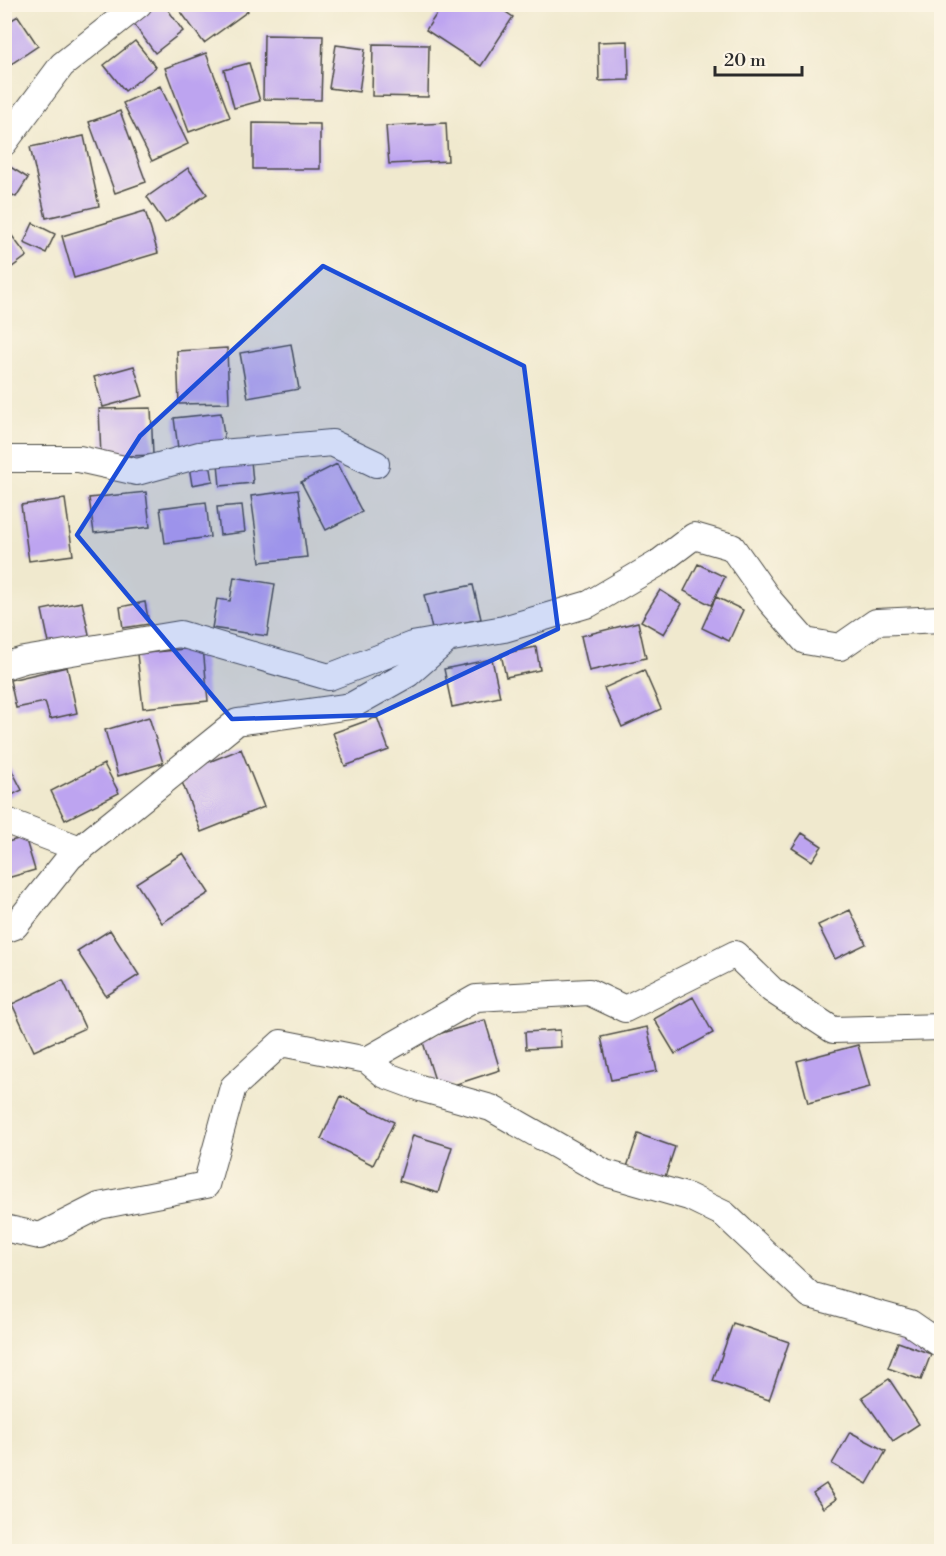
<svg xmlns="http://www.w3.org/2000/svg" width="946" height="1556" font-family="'Libre Bodoni',serif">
  <rect width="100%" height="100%" fill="#fcf5e5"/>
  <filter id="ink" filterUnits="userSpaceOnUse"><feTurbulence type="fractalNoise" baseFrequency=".0167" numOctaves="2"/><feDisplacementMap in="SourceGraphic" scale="12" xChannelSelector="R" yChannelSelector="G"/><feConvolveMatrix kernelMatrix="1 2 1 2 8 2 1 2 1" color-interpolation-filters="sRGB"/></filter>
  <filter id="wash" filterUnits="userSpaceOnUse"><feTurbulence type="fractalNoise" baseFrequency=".008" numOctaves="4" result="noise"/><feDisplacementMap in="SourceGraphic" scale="24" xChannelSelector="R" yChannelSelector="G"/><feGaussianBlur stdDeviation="1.35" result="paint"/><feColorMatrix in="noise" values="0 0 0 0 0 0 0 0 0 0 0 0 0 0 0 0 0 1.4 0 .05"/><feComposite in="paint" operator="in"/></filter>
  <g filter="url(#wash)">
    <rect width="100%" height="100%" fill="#f0e9ce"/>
    <g id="blocks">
      <path fill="#bda4f0" d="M155,4h9l19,27 -28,22 -23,-31z
        M175,4h68l5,7 -44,32z
        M443,4h51l19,13 -32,49 -55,-36z
        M18,16l20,30 -33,22v-44z
        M264,35l59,1 -2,64 -58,-1z
        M135,41l21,26 -31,24 -21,-26z
        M628,41l1,39 -30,1 -1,-39z
        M373,44l56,1 -1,52 -56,-1z
        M336,45l29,4 -6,43 -30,-4z
        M206,53l24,64 -41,15 -24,-64z
        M249,63l11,38 -26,7 -10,-38z
        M160,86l28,58 -36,17 -29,-58z
        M120,111l26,71 -31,11 -26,-71z
        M253,123l67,1v45h-67z
        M446,123l2,38 -59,3 -3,-38z
        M84,136l15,70 -53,12 -16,-71z
        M4,163l24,15 -12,19 -12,-7z
        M188,168l19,26 -42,29 -18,-26z
        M145,211l13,42 -84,25 -12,-42z
        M33,223l22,11 -9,19 -22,-10z
        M4,225l23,31 -23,17z
        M291,344l8,45 -51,9 -8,-45z
        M227,348l2,55 -50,1 -2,-53z
        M134,366l9,30 -40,11 -9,-30z
        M151,408l2,47 -52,2 -2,-48z
        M221,413l4,30 -47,5 -4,-30z
        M251,460l2,23 -33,3 -2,-23z
        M210,463l3,18 -21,4 -3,-19z
        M337,464l25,48 -36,18 -25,-48z
        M298,490l9,67 -47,5 -9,-66z
        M146,492l4,35 -56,6 -5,-35z
        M65,499l8,56 -44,6 -8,-56z
        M206,502l4,35 -45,6 -5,-35z
        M242,505l3,27 -25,3 -3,-28z
        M698,564l27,13 -14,28 -27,-14z
        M234,577l41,7 -8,52 -55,-8 5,-29 13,2z
        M473,585l8,34 -49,10 -8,-34z
        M660,590l22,14 -18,30 -23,-13z
        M716,597l27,13 -14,31 -27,-13z
        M82,602l8,37 -40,9 -8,-38z
        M145,602l4,22 -26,4 -3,-21z
        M638,622l8,36 -57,13 -8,-35z
        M203,647l5,54 -65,7 -6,-54z
        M536,647l4,23 -34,7 -5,-23z
        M492,659l8,38 -48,10 -8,-38z
        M67,667l10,46 -27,6 -5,-17 -29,6 -6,-28z
        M644,670l17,39 -39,18 -18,-39z
        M149,717l14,46 -45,13 -13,-46z
        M377,717l12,33 -44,16 -12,-33z
        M241,749l23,58 -63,25 -22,-58z
        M104,764l15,29 -54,27 -14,-29z
        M9,765l13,25 -18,9v-32z
        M802,833l20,13 -10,15 -20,-13z
        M25,837l10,33 -31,9v-36z
        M183,853l26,40 -47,30 -26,-40z
        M850,910l16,34 -31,15 -17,-34z
        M110,930l29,45 -33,21 -29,-45z
        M63,980l22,48 -51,23 -22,-47z
        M693,997l20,36 -38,21 -21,-35z
        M485,1020l15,50 -62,20 -16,-51z
        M647,1027l10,44 -46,9 -10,-43z
        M560,1030l1,17 -35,2 -1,-17z
        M858,1045l12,42 -62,16 -11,-42z
        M341,1096l53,26 -21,43 -52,-26z
        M638,1134l37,13 -11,33 -37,-13z
        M413,1135l39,12 -14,46 -39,-12z
        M733,1323l56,19 -20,58 -56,-19z
        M898,1342l33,12 -10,26 -33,-12z
        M889,1379l30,45 -26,17 -31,-44z
        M850,1432l36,19 -19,33 -35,-20z
        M826,1484l10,15 -13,9 -10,-15z"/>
    </g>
  </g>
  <g filter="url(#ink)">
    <use href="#blocks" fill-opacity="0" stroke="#494843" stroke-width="1.5"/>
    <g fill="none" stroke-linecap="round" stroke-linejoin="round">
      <g stroke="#494843" stroke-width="28">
        <path id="minor" d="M4,143l58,-78 77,-61
          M4,459h75l58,13 62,-17 133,-12 44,21
          M4,666l20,-6 156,-26 149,43 83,-32 92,-16 85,-25 68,-40 37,-28 38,11 38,54 35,40 35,6 36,-25 66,-3
          M4,820l76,29
          M4,930l11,-4 55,-69 167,-135 114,-16 57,-32 40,-35
          M367,1060l18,15 35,13 71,20 114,65 84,24 35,17 86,81 100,28 32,22
          M4,1228l36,8 59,-30 107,-21 27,-98 48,-44 86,17 109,-62 113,-6 36,17 110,-55 37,36 61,40 109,-3"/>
      </g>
      <use href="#minor" stroke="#fff" stroke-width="26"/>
    </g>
  </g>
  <path fill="#1d4ed8" fill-opacity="0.2" stroke="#1d4ed8" stroke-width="4.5" stroke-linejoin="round" d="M323,266l201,100 34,263 -182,86 -144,4 -155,-184 63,-99z"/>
  <rect width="946" height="1556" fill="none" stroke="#fcf5e5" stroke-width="24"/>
  <path d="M715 66v9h87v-9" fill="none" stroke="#2b2b2b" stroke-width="3"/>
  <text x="724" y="66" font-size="18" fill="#2b2b2b" stroke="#fcf5e5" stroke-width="4.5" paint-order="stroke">20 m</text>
</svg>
